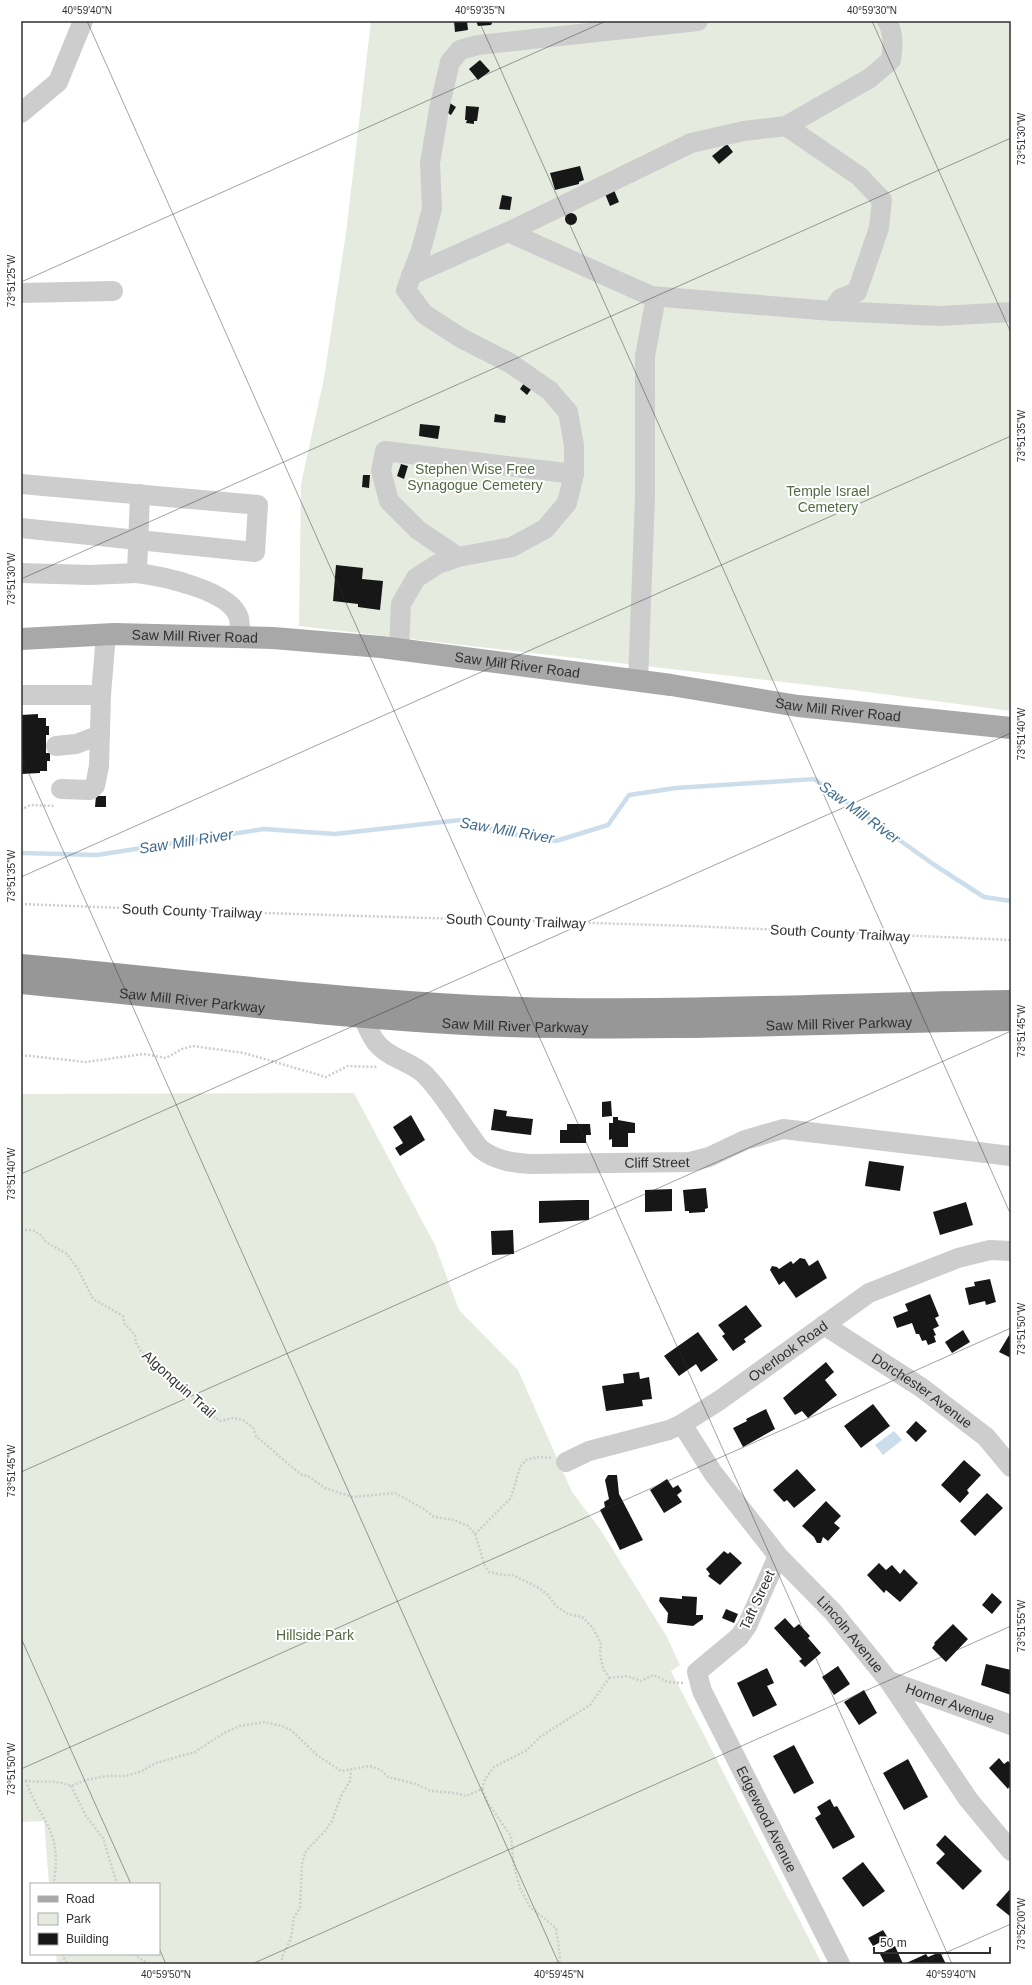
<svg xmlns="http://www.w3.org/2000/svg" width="1032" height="1985" font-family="Arial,sans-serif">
  <rect width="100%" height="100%" fill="#fff"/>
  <path fill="#e5ecdf" d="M371,21h640v690l-159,-21 -553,-64 2,-142 23,-106 22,-145z
    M354,1093l81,152 24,65 59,60 54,122 28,37 67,108 13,28 -9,6 151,293h-765l-1,-10h103v-70h-110l-5,-63 -23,1v-728z"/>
  <path fill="#ccddeb" d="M894,1431l8,9 -19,15 -8,-10z"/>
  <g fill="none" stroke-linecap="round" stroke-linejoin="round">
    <path stroke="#ccddeb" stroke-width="4.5" d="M21,853l76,2 167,-26 71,5 125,-14 51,14 45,7 52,-16 21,-30 47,-7 138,-9 119,85 51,33 27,4"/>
  </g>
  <path fill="#171717" d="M454,21h13l1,9 -13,2z
    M476,21h16v2l-1,2 -13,1z
    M480,60l10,11 -12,9 -9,-11z
    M445,100l11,7 -5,8 -11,-7z
    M466,106l13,1 -2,14h-3v3l-8,-1 1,-3h-2z
    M727,144l6,8 -14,12 -7,-8z
    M580,166l4,14 -5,2v2l-24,6 -5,-17z
    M614,190l5,12 -9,4 -5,-12z
    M502,195l10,2 -2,13 -11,-1z
    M565 219a6 6 0 1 1 12 0a6 6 0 1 1-12 0Z
    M524,383l8,5 -5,7 -7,-6z
    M495,414l11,2 -1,7 -11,-1z
    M420,424l20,2 -2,13 -19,-3z
    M401,464l7,2 -4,13 -7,-3z
    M363,475h7l-1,13 -7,-1z
    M336,565l27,3 -1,11 21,2 -3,29 -22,-3v-3l-25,-3z
    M38,714v4h8v8h3v9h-3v18h4v8h-3v10h-7v2l-19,1v-59z
    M96,796h10v11h-11z
    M611,1101l1,15 -10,1v-15z
    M494,1109l13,2 -1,5 27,3 -2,16 -40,-5z
    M411,1115l14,25 -25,16 -5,-8 8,-5 -10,-16z
    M613,1117h5v3l17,3v10h-7v14h-16v-8l-3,1v-17h4z
    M567,1124h23l1,11h-5v8h-26v-13h7z
    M869,1161l35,5 -4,25 -35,-5z
    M706,1188l2,20 -3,1v3l-16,1v-2h-4l-2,-21z
    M672,1189v22l-27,1v-22z
    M578,1200h11v20l-50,3v-22z
    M966,1202l7,23 -33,10 -7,-23z
    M513,1230l1,24 -22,1 -1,-24z
    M800,1258l5,1 4,7 9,-6 9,18 -31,20 -12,-17 -5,4 -9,-15 2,-4 5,1 2,2 12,-8 2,3z
    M990,1279l6,23 -10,3 -1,-4 -16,4 -4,-17 10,-2 -1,-4z
    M930,1294l9,22 -4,2 4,8 -6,3 3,6 -2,1 2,6 -8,3 -2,-5 -4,1 -3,-7h-3l-4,-11 -15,5 -4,-11 15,-6 -3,-7z
    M746,1305l16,21 -18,13 2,3 -13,9 -11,-15 3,-2 -7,-9z
    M963,1330l7,12 -18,11 -7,-11z
    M698,1332l20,28 -17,12 -5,-8 -17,12 -15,-20z
    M1011,1332v26l-12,-6z
    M826,1362l8,10 -9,8 12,15 -29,23 -6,-7 -7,4 -12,-17z
    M639,1372l1,7 9,-2 3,22 -10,1 1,6 -37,5 -4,-25 22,-3 -1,-9z
    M873,1404l17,22 -29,22 -17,-22z
    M766,1409l9,20 -32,18 -10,-19 14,-7 -1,-2z
    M916,1421l11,10 -11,11 -10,-10z
    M964,1460l17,15 -14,15 2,3 -9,10 -19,-18z
    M797,1469l19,21 -22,18 -7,-8 -3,2 -11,-12z
    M608,1475h9l2,19 24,46 -23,10 -20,-40 5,-3 -1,-5 5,-3 -4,-19z
    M667,1479l6,9 5,-3 4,6 -5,4 5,7 -18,11 -14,-23z
    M987,1493l16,15 -28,28 -15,-15z
    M826,1501l15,15 -7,7 6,5 -12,13 -5,-4 -2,6h-4l-3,-6 -12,-11z
    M724,1551l4,3 2,-2 12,11 -22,22 -12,-9 2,-2 -4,-5z
    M879,1563l7,7 6,-5 8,9 4,-5 14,14 -18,19 -14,-12 -2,3 -17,-18z
    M992,1593l10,9 -10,12 -10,-9z
    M682,1596l15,1 -1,18h7v4l-10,7 -26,-3 1,-10 -9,-12 1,-4 22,2z
    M726,1609l12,5 -4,9 -12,-5z
    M785,1618l9,10 5,-4 11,12 -2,2 13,15 -16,14 -6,-6 3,-2 -28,-31z
    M953,1624l15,15 -22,23 -14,-14 3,-4 -1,-1z
    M986,1664l25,6v25l-30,-10z
    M838,1666l12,18 -16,11 -12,-18z
    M767,1668l7,15 -7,3 10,19 -24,12 -16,-34z
    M864,1690l13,23 -18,12 -15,-23z
    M794,1745l20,38 -20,11 -21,-38z
    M999,1758l5,6 4,-3 3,3v25l-2,-2 -1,2 -19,-21z
    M908,1759l20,38 -24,13 -21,-37z
    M830,1799l4,8 3,-1 18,31 -22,12 -18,-31 6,-4 -4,-7z
    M945,1835l37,36 -19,19 -27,-27 9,-9 -9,-9z
    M863,1862l22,29 -22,16 -21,-29z
    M1011,1888v29l-15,-12z
    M883,1930l5,8 -15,8 -5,-8z
    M895,1946l8,18h-18l-5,-10z
    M940,1952l6,12h-42l22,-10 2,3z"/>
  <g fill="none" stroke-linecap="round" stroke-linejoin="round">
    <path stroke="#cdcdcd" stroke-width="2.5" stroke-dasharray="2 2" stroke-linecap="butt" d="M21,810l9,-5 25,1
      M21,904l177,7 493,15 320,14
      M21,1055l65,7 58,-8 22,4 16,-9 11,-3 51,7 82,24 22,-11 27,1 2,-1
      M21,1230h12l9,6 4,6 21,12 11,15 15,30 30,17 1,7 11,12 1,8 5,8 20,15 33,33 10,5 5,9 11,8 13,-3 10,2 10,8 3,8 31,27 15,12 6,1 17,12 27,9 43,-4 29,16 10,8 20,3 14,6 7,8 10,32 4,6 14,3h10l26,13 9,7 8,11 12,8 14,3 11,11 8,16 -1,10 3,14 6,10
      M475,1534l36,-36 9,-31 6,-7 11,-3 14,1
      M609,1678l18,-2 14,5 12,-6 15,7 15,1
      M21,1779c18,6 33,-1 50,7l15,-6 20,-4h20l16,-5 14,-8 39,-11 29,-19 16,-7 25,-4 17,4 9,4 26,25 24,16 29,-5 11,4 7,7 28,7 15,7 24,2 11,3 16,-7 3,-10 9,-12 33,-17 13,-13 50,-32 19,-27
      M26,1781c7,24 27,45 29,68 2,11 0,24 -1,35
      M71,1786l15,30 17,22 14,46
      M482,1789l6,14 23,33 3,31 6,21 10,19 26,21 4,28 -1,8
      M62,1954l5,10
      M134,1954l14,10
      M281,1964l2,-9 8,-17 3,-21 6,-9 2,-45 4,-12 19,-20 7,-10 9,-25 9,-15 1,-11"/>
    <g stroke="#cdcdcd" stroke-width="20">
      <path d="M21,113l37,-31 25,-61"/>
      <path d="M786,126l73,50 23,24 -3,28 -22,64 -16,6 -9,13"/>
      <path d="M508,232l143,64 181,15 108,5 71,-4"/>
      <path d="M411,275l97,-43 183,-89 53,-12 42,-5 84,-48 21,-18c2,-14 3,-27 -4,-39"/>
      <path d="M21,293l92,-2"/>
      <path d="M21,484l237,21 -3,47 -234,-24"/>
      <path d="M140,494l-3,79c24,3 94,17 102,45 1,6 1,13 1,19"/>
      <path d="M458,557l-40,-27 -29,-29 -8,-30 4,-20 189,23"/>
      <path d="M21,573l69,2 47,-2"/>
      <path d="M399,650l2,-46 15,-26 22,-14 20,-7 54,-10 33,-18 22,-26 7,-29v-29l-6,-33 -18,-21 -40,-28 -49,-25 -37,-24 -18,-24 15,-40 11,-41 -2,-46 9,-54 11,-47 10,-12 18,-5 220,-24"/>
      <path d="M638,681l7,-184v-141l11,-59"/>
      <path d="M21,695h80l5,-61"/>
      <path d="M56,746l20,-2 24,-9"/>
      <path d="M61,789l29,1 5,-4 4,-20 2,-71"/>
      <path id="s1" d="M363,1017c9,22 14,32 36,42 8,4 17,8 24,14 17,16 30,39 44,58 5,6 9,15 15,19 15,11 32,13 49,14l159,-2 19,-5 36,-17 38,-11 228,27"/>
      <path id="s2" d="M824,1325l98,63 64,49 25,30"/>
      <path id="s3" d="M682,1424l31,49 65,83 55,56 56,69 79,118 43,52"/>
      <path id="s4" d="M566,1462l23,-11 80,-21 13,-6 38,-24 149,-107 89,-35 32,-8 21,1"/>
      <path id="s5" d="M778,1556l-31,70 -8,11 -42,35 5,19 138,273"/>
      <path id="s6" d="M889,1681l122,44"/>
    </g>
    <path stroke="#a8a8a8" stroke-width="22" id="s7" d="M21,639l93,-5 159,4 108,9 290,38 127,21 213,22"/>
    <g stroke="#979797" stroke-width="22">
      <path d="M21,965c180,16 360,41 541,44 150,2 300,-6 449,-8"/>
      <path id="s8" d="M21,983c162,15 324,37 487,43 167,5 335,-4 503,-6"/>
    </g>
  </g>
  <path fill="none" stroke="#303030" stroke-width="1" stroke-opacity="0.45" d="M87,21l865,1943M479,21l532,1194M872,21l139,312M21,282l585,-261M21,579l990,-441M21,756l538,1208M21,877l990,-441M21,1174l990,-441M21,1472l990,-441M21,1638l110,246M21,1769l990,-441M159,1948l7,16M252,1964l759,-338M920,1964l91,-40"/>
  <g text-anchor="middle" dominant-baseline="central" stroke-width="4" stroke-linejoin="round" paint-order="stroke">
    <g font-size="14" fill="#506a3f" stroke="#fff">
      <text x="475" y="469">Stephen Wise Free<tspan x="475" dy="16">Synagogue Cemetery</tspan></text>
      <text x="828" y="491">Temple Israel<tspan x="828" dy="16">Cemetery</tspan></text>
      <text x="315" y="1635">Hillside Park</text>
    </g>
    <g font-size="14" fill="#303030" stroke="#fff">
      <text stroke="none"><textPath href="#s7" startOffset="174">Saw Mill River Road</textPath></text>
      <text stroke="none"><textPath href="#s7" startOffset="498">Saw Mill River Road</textPath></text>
      <text stroke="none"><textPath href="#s7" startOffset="822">Saw Mill River Road</textPath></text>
      <text transform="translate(192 911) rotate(2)">South County Trailway</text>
      <text transform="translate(516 921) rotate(2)">South County Trailway</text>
      <text transform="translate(840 933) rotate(3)">South County Trailway</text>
      <text stroke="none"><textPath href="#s8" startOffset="172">Saw Mill River Parkway</textPath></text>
      <text stroke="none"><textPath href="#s8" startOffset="820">Saw Mill River Parkway</textPath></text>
      <text stroke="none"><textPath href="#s8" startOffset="496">Saw Mill River Parkway</textPath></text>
      <text stroke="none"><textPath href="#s1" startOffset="360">Cliff Street</textPath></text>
      <text stroke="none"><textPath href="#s4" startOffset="251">Overlook Road</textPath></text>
      <text transform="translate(179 1384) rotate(42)">Algonquin Trail</text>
      <text stroke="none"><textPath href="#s2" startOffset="118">Dorchester Avenue</textPath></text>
      <text transform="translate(757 1600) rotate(-65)">Taft Street</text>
      <text stroke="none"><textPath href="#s3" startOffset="270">Lincoln Avenue</textPath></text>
      <text stroke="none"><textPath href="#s6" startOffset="65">Horner Avenue</textPath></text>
      <text stroke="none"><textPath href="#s5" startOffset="308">Edgewood Avenue</textPath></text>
    </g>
    <g font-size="15" font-style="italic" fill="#416b8f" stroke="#fff">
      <text transform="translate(860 812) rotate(36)">Saw Mill River</text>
      <text transform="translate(507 830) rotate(10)">Saw Mill River</text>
      <text transform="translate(186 841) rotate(-9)">Saw Mill River</text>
    </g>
  </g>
  <rect width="1032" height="1985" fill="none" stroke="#ffffff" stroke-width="44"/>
  <rect x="30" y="1883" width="130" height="72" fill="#ffffff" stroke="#acacac"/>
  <rect x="38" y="1896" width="20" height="6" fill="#a8a8a8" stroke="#acacac"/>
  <text x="66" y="1903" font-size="12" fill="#303030">Road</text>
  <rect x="38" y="1913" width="20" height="12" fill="#e5ecdf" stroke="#acacac"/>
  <text x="66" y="1923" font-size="12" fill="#303030">Park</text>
  <rect x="38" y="1933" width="20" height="12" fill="#171717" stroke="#acacac"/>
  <text x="66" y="1943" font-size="12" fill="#303030">Building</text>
  <path d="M874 1947v6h116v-6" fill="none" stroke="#303030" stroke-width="2"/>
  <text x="880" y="1947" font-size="12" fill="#303030" stroke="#ffffff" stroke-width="3" paint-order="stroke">50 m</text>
  <rect x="22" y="22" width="988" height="1941" fill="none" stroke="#303030" stroke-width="1.5"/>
  <g font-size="10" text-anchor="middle" fill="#303030">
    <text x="87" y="14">40°59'40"N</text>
    <text x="480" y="14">40°59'35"N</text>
    <text x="872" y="14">40°59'30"N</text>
    <text transform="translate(1021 139) rotate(-90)" y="4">73°51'30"W</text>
    <text transform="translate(11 281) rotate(-90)" y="4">73°51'25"W</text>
    <text transform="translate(1021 436) rotate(-90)" y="4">73°51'35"W</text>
    <text transform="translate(11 579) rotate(-90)" y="4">73°51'30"W</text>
    <text transform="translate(1021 734) rotate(-90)" y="4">73°51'40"W</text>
    <text transform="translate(11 876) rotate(-90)" y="4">73°51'35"W</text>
    <text transform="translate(1021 1031) rotate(-90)" y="4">73°51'45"W</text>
    <text transform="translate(11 1174) rotate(-90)" y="4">73°51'40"W</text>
    <text transform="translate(1021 1329) rotate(-90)" y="4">73°51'50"W</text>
    <text transform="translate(11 1471) rotate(-90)" y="4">73°51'45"W</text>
    <text transform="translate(1021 1626) rotate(-90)" y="4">73°51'55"W</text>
    <text transform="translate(11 1769) rotate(-90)" y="4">73°51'50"W</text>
    <text transform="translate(1021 1924) rotate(-90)" y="4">73°52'00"W</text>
    <text x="166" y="1978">40°59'50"N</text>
    <text x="559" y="1978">40°59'45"N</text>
    <text x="951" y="1978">40°59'40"N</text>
  </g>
</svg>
